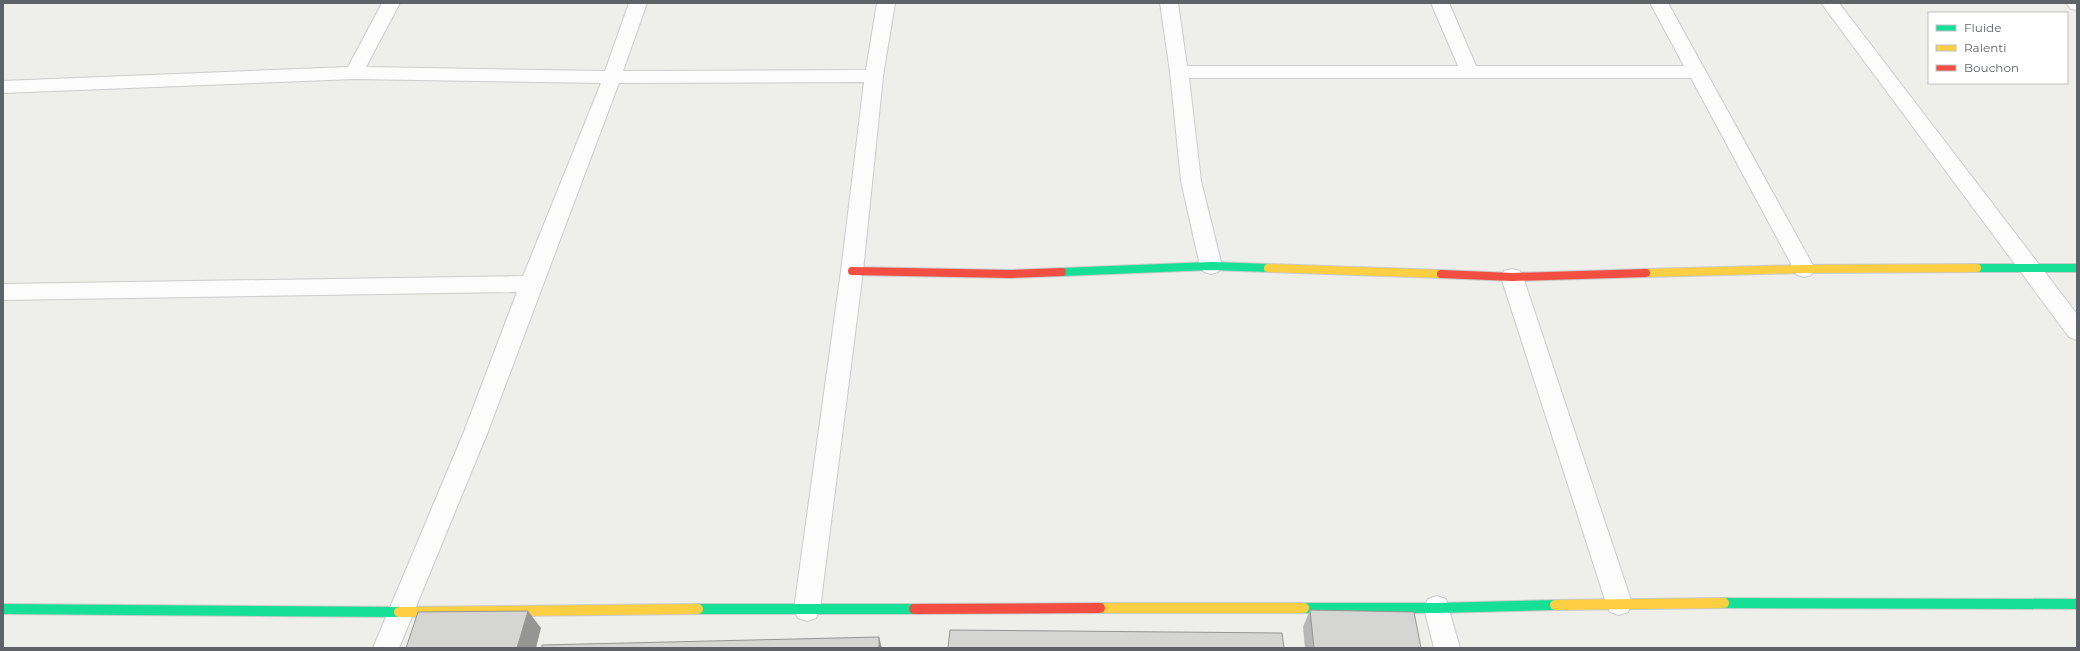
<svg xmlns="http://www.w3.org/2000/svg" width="2080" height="651" font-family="Montserrat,sans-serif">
  <rect width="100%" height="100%" fill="#eeeeea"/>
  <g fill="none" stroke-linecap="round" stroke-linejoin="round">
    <g stroke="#cbcccb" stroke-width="2">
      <path id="street" d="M382,3h18l-34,64 239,4 24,-68h18l-24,68 243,-1 11,-67h18l-12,73 -20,195 -43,338 -4,9 -9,3 -9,-3 -4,-9 47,-338 23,-189 -245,1 -132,351 -88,214h-26l90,-214 54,-142 -514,8v-16l520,-8 78,-193 -247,-4 -351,14v-12l345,-14z
        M1160,3h18l9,63h271l-27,-63h18l27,63h208l-34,-63h18l147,266 -4,6 -7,2 -7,-2 -106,-197h-502l12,103 21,85 -4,6 -7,2 -7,-2 -4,-6 -19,-85 -11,-109z
        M1821,3h18l238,311v26l-8,-3z
        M2066,3h11v7l-6,-1z
        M1512,269l8,2 3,6 109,326 -4,9 -9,3 -9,-3 -4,-9 -105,-326 3,-6z
        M1437,596l9,3 14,49h-26l-10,-40 4,-9z"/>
    </g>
    <g stroke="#cacaca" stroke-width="10">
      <path id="fast-far1" d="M1977,268h100
        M1062,272l149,-6 57,2"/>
    </g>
    <g stroke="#cacaca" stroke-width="12">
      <path id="fast" d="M1724,603l353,1
        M1304,608h133l118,-3
        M3,609l396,3
        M698,609h216"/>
    </g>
    <g stroke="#cacaca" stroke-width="10">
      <path id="slow-far1" d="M1268,268l173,6
        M1646,273l158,-4 173,-1"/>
    </g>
    <g stroke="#cacaca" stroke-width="12">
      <path id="slow" d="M1555,605l169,-2
        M1100,608h204
        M399,612l299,-3"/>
    </g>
    <g stroke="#cacaca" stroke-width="10">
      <path id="jam-far1" d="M852,271l159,3 51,-2
        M1441,274l71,3 134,-4"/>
    </g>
    <g stroke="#cacaca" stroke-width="12">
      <path id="jam" d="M914,609l186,-1"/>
    </g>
    <use href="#street" fill="#fcfcfc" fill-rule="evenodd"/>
    <use href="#fast-far1" stroke="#16e098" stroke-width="8"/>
    <use href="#fast" stroke="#16e098" stroke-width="10"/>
    <use href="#slow-far1" stroke="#ffcf43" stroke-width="8"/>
    <use href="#slow" stroke="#ffcf43" stroke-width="10"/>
    <use href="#jam-far1" stroke="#f24e42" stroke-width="8"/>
    <use href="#jam" stroke="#f24e42" stroke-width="10"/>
  </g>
  <path fill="#b7b7b5" d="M1310,610l111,38h-116l-2,-21z"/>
  <path fill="#959594" d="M528,611l13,17 -5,20h-19z
    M879,637l3,11h-3z"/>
  <path fill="#d5d5d3" stroke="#959594" d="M1310,610l104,2 7,36h-107z
    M528,611l-11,37h-111l12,-36z
    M950,630l332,3 2,15h-336z
    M879,637v11h-337v-3z"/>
  <rect width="2080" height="651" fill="none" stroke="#5f6267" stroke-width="8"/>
  <rect x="1928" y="12" width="140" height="72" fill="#ffffff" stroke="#bfc0c2"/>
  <rect x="1936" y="25" width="20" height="6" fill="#16e098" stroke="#bfc0c2"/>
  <text x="1964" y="32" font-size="12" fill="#5f6267">Fluide</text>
  <rect x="1936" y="45" width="20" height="6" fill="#ffcf43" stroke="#bfc0c2"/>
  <text x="1964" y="52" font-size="12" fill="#5f6267">Ralenti</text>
  <rect x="1936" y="65" width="20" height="6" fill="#f24e42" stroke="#bfc0c2"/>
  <text x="1964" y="72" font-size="12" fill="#5f6267">Bouchon</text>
</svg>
